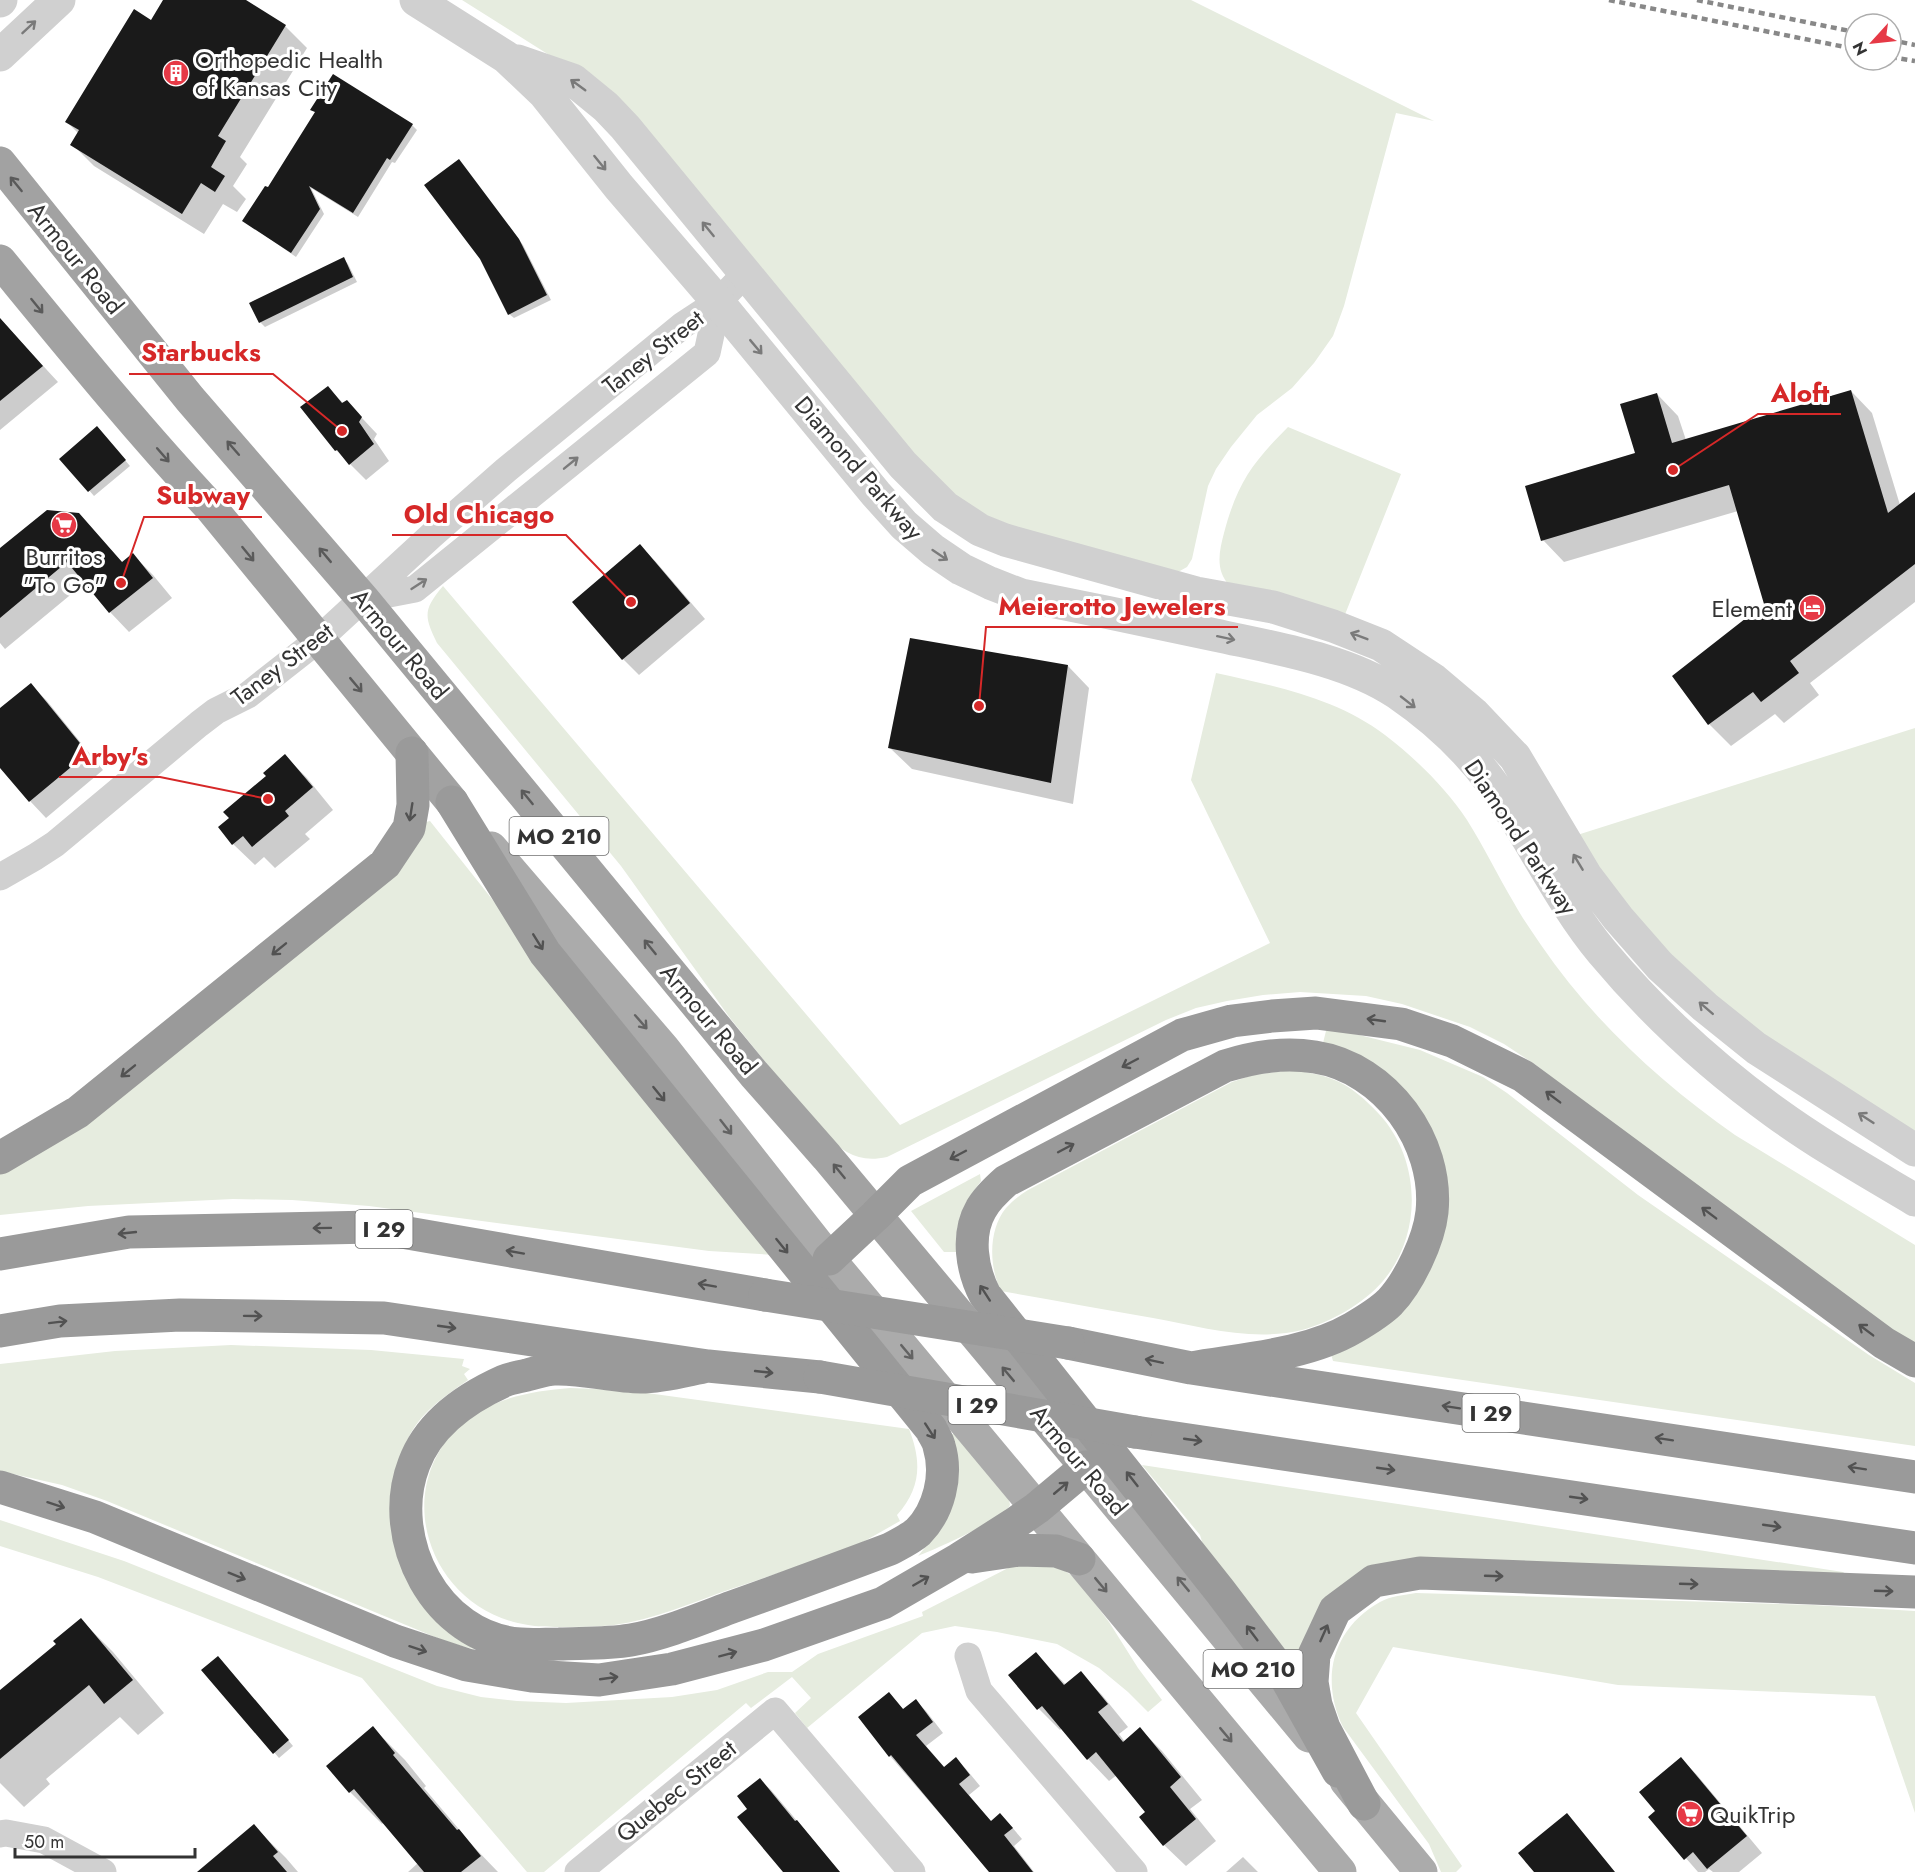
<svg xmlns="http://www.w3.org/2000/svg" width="1915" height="1872" font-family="Jost,sans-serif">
  <rect width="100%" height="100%" fill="#fff"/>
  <path fill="#e6ecdf" d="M462,0h729l243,121 -38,-8 -52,193 -11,30 -19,27 -22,25 -35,27 -26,32 -15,22 -8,17 -16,73 -5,8 -9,5 -208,-52 -405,-455z
    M1288,427l113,47 -57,143 -114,-31c-15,-15 -11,-34 -6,-53 13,-49 28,-70 64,-106z
    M443,586l457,539 370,-182 -79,-163 25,-107c59,13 120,25 169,62 30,23 61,53 82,85 17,27 31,56 47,83 8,15 18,28 27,42 51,75 120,138 194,190l180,110v104l-314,-232 -65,-52 -32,-21 -34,-17 -68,-23 -36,-8 -66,-4 -37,3 -36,6 -31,7 -30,12 -279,137c-28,6 -42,-4 -63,-22l-94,-117 -109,-152 -184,-223c-13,-27 -14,-33 6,-57z
    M1915,728v415l-222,-152 -119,-155z
    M430,821l345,434 -66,-4 -340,-45 -77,-6 -59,-1 -145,7 -88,9v-42l426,-351z
    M1327,1027l93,23 63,27 24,16 131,102 231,160 46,28v63l-582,-85 -2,-7 18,-7 95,-165 -121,-139z
    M1292,1070c13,2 28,4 40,9 18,6 35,22 47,35 42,45 44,120 4,167 -20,23 -52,41 -81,49 -49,12 -101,-3 -149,-12 -51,-9 -101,-18 -152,-27 -12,-24 -13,-61 5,-83 6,-7 14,-13 22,-18l204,-108 21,-7z
    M980,1174l1,7c-18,24 -26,41 -25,71h-12l-33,-41z
    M231,1345l140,5 93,9 -2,7 8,3 -6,5 4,6c-24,17 -49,33 -61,61 -7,15 -11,33 -15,49l90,158 -9,1 -26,-7 -340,-141 -45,-16 -62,-14v-107l115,-13z
    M570,1388l55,2 284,39c13,33 12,59 -12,86l3,6 -44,25c-42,15 -83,29 -125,43 -38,13 -77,31 -117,36 -19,2 -39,2 -59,2 -9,-1 -18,0 -27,-2 -94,-14 -139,-127 -71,-197 29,-29 74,-37 113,-40z
    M944,1434h11l54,66c1,5 2,5 -2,9 -13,14 -69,39 -89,47l26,-31 10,-24z
    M1142,1465l701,107 6,5 -367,-16 -167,55 -8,15 -10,39 -93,-122 -4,-13z
    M0,1520l124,41 313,125 44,11 36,4 49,2 106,-6 45,-7 51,-18h24l26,-18 105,-38 -1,-4 96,-49 41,4 12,8 13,14 25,33 29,46 24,32 -14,12 -20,-20 -29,-24 -42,-24 -60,-12 -42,-6 -33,7 -115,95 -12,-15 16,-15 -19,-21 -41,31 -5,-5 -202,169h-17l-165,-194 -264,-101 -98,-31z
    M1416,1593l397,12 102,6v202l-40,-117 -257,-11 -225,-38 -37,66 106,153 -6,6h-15l-12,-28 -86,-117c-23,-48 -11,-98 37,-125 11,-6 24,-7 36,-9z"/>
  <path fill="#0003" d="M164,0h79l42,26 22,22 -67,109 7,7 -14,22 13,13 -9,13 -14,-8 -19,30 -110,-68 -22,-22 7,-10 -13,-13 85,-99z
    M312,109l100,16 5,5 -22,33 -3,-1 -34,55 -47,-29 13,26 -28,43 -52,-36 24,-32 48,-76z
    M463,165l60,80 28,55 -37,18 -5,-4z
    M344,259l4,5 9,18 -92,45 -5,-5z
    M0,319l58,63 -58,48z
    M328,388l16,16 3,-2 30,32 -3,5 15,22 -23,19 -30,-30z
    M1851,391l21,22 28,92 15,-11v108l-105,81 9,12 -35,28 -9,-9 -44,32 -22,-22 -35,-48 92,-72 -28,-93 -174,51 -21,-22 94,-86 20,-60 21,22 8,24z
    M102,433l28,33 -36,30 -32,-37z
    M78,514l45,49 10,-8 20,20 19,23 -43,34 -19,-20 -24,-30 -81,67 -5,-6v-93z
    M640,546l16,16 49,57 -66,56 -16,-16 -49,-57z
    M1068,666l21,22 -16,116 -161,-35 -22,-21z
    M31,685l16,16 56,69 -57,48 -16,-17 -30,-35v-56z
    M285,756l22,22 26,32 -28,24 5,5 -35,29 -11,-11 -9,8 -22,-21 -2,-25z
    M81,1620l32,32 51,61 -26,22 -18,-18 -74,62 4,5 -26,23 -24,-24v-91l58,-48z
    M1036,1654l30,31 15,-11 21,21 26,32 -9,7 6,8 15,-13 22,22 40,49 -12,9 26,32 -30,25 -22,-21 -17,-33 -30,-37 -8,6 -21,-22 -26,-31 -2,2 -22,-22z
    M223,1663l70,83 -14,12 -76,-88z
    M889,1694l15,16 12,-9 10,10 17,22 -17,13 19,22 11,-9 10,10 14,17 -11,9 22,27 20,4 11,13 -8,7 20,26h-44l-100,-116z
    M373,1728l32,32 21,26 -2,2 50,59 24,25h-90l10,-9 -34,-41 -2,2 -32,-32z
    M1681,1759l16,16 65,78 -23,19h-26l-4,-3 -4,3h-7l-48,-55 7,-6z
    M760,1780l11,10 69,82h-55l-36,-63z
    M254,1826l32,32 12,14h-81z
    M1243,1857l15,15h-32z"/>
  <path fill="#1a1a1a" d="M163,0h83l40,25 -68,111 8,5 -15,26 14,9 -10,16 -14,-9 -19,31 -112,-69 9,-15 -14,-8 69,-113 17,11z
    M333,74l80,50 -23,36 -3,-2 -34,55 -44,-27 11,23 -29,44 -49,-32 23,-35 3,1 47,-75 -5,-2z
    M459,159l60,80 28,56 -39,20 -28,-56 -56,-74z
    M344,257l9,20 -94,46 -10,-20z
    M0,318l43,48 -43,35z
    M328,386l14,17 5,-3 15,17 -3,5 15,22 -25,21 -12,-15 -2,1 -35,-44z
    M1851,390l37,123 27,-21v72l-125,97 9,12 -38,29 -8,-10 -45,33 -36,-49 92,-72 -35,-119 -188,56 -16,-55 110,-33 -15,-49 37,-11 15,50z
    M97,426l29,34 -38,32 -29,-33z
    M47,510l32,3 43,49 11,-9 20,25 -44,35 -42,-51 -67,56v-70z
    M640,544l50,59 -68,57 -50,-58z
    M910,638l158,27 -17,118 -163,-35z
    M31,683l57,70 -59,49 -29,-34v-60z
    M285,754l28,33 -28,24 4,5 -37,31 -9,-11 -11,9 -14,-18 11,-9 -6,-6 43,-36 -3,-3z
    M81,1618l52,62 -29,24 -15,-19 -89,74v-69l56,-46 -3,-3z
    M1036,1652l28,33 17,-14 27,33 -10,8 25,30 17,-15 41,50 -11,10 26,32 -33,27 -24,-29 6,-5 -49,-60 -9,8 -45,-54 -5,4 -29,-35z
    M218,1656l71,84 -16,14 -72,-84z
    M889,1692l14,17 13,-10 17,23 -17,13 28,32 12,-10 14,18 -11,9 32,37 9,-8 13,15 -9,7 29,37h-44l-98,-117 -2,2 -31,-40z
    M373,1726l22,27 -2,2 64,75 2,-1 22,27 -20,16h-37l-70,-83 -5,4 -23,-27z
    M1681,1757l66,79 -40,33 -14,-17 -9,8 -36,-43 7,-6 -16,-19z
    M760,1778l35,43 2,-1 43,52h-57l-46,-55 10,-8 -10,-13z
    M1567,1813l48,59h-81l-16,-19z
    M254,1824l24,28 -5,4 14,16h-90z"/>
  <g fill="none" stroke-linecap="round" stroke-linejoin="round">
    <path stroke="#d0d0d0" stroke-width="27" d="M363,599l52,-10 292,-236 11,-51
      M0,877l35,-20 20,-13 144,-120 17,-13 32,-16 70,-55 114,-105 74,-65 177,-145 35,-23 27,-28
      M968,1656l11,35 155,181
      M0,1834l6,-1 38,7 59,32
      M578,1872l197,-161 137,161"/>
    <path stroke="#d0d0d0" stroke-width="33" d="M416,0l90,57 38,36 75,94 99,115 158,192 28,31 29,25 28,19 29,14 31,12c65,13 129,26 194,40 59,13 131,24 182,58 35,24 69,55 94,89 40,55 68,118 111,170 51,61 110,115 174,161 44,32 92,59 139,87
      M0,1l1,-1
      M0,55l59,-55
      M518,61l55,19 33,27 19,20 278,338 42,42 35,23 25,10 191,53 77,14 60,19 48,19 53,35 39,33 42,44 71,119 32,42 42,48 45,41 51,41 159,102"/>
    <path stroke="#ababab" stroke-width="33" d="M491,848l172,200 166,211 511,613
      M1086,1467l223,269
      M1346,1781l75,91"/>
    <path stroke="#a2a2a2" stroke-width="33" d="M0,163l190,236 173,200 391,475 73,83 259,310
      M0,261c69,84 137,168 211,247l241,294"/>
    <path stroke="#9a9a9a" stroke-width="33" d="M452,802l93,151 386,476c2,5 7,11 8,17 9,29 0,65 -21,86 -8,7 -19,12 -28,17 -53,20 -105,39 -158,58 -32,12 -68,27 -101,33 -24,4 -48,3 -72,4 -13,0 -26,1 -39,0 -84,-6 -135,-105 -106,-180 15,-41 52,-66 90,-83 7,-3 15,-4 23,-6 9,-2 19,-6 28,-6 29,-1 58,8 86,8 22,0 46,-7 67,-11
      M0,1158l78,-46 307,-248 24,-36 4,-23 -1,-52
      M0,1254l129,-22 244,-5 392,68
      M829,1259l46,-43 35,-35 272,-146 50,-14 40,-5 44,-3 85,11 51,17 71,35 361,267 31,18
      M0,1331l60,-10 120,-6 204,3 324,48 112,11
      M1068,1343l123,25 724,109
      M1191,1368c51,-9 116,-13 162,-40 12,-7 27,-16 37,-26 19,-20 39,-62 42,-90 7,-70 -46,-144 -117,-155 -32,-5 -60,0 -90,9l-219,115c-9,8 -19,17 -25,28 -15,26 -9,61 4,86l235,296 66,87 52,93
      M1135,1432l780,116
      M0,1487l95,30 300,124 72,24 65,11 67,4 73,-11 92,-24 119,-42 76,-44 55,-35 23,-16 49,-41
      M972,1557l47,-7 37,1 23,8
      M1364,1804l-40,-76 -8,-23 -4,-23 2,-27 21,-45 39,-29 46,-8 495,19"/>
    <path stroke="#888" stroke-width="4.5" stroke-dasharray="6 4.5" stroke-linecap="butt" d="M1609,0l246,49
      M1697,0l158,32
      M1891,40l24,5
      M1891,57l24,4"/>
    <path stroke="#9a9a9a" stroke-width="33" d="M765,1295l303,48
      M820,1377l315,55"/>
  </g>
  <defs><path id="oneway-shaft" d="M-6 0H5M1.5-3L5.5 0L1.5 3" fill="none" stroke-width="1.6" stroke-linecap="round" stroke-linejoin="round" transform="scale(1.5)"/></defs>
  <g stroke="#7a7a7a">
    <use href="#oneway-shaft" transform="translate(29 27) rotate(-43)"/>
    <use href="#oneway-shaft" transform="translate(578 85) rotate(-144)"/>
    <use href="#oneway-shaft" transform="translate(600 163) rotate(51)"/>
    <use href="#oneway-shaft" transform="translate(708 229) rotate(-129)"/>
    <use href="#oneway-shaft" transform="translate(756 347) rotate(50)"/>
    <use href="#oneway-shaft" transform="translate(571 463) rotate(-39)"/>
    <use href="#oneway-shaft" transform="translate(940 555) rotate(34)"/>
    <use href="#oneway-shaft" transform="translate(419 584) rotate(-33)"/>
    <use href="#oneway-shaft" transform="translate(1359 636) rotate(-159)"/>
    <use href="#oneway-shaft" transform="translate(1226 638) rotate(12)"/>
    <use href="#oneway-shaft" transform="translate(1408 702) rotate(38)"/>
    <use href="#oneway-shaft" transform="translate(1578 862) rotate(-121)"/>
    <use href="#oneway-shaft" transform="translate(1706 1008) rotate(-139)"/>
    <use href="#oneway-shaft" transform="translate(1866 1118) rotate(-147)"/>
  </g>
  <g stroke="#5a5a5a">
    <use href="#oneway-shaft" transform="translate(16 184) rotate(-129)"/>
    <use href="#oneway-shaft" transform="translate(37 306) rotate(51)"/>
    <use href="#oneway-shaft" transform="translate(233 448) rotate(-131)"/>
    <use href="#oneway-shaft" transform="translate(163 455) rotate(49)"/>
    <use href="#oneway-shaft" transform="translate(248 554) rotate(51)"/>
    <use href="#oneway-shaft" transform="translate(325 555) rotate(-130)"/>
    <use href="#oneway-shaft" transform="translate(356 685) rotate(50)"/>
    <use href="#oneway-shaft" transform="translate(527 797) rotate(-129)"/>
    <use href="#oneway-shaft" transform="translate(650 947) rotate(-129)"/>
    <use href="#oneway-shaft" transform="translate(839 1171) rotate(-129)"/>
    <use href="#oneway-shaft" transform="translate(1008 1374) rotate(-130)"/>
  </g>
  <g stroke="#525252">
    <use href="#oneway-shaft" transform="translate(411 812) rotate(99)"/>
    <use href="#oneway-shaft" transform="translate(538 942) rotate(58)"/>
    <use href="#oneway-shaft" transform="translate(279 949) rotate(141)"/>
    <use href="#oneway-shaft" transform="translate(1376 1020) rotate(-172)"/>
    <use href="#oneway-shaft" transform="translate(1130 1063) rotate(152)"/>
    <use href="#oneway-shaft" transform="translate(128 1071) rotate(141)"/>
    <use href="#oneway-shaft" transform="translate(659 1094) rotate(51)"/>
    <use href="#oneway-shaft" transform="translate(1553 1097) rotate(-143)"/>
    <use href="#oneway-shaft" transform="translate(1066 1148) rotate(-28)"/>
    <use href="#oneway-shaft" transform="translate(958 1155) rotate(152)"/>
    <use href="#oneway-shaft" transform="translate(1709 1213) rotate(-143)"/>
    <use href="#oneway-shaft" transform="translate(322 1228) rotate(179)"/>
    <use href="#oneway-shaft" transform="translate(127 1233) rotate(174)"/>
    <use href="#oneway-shaft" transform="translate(782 1246) rotate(51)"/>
    <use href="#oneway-shaft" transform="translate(515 1252) rotate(-170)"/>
    <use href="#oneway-shaft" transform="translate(707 1285) rotate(-170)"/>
    <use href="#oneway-shaft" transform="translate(985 1293) rotate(-123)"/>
    <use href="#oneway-shaft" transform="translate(253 1316) rotate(1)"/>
    <use href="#oneway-shaft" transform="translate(58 1322) rotate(-7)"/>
    <use href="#oneway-shaft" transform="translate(447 1327) rotate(8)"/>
    <use href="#oneway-shaft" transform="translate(1866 1330) rotate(-143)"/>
    <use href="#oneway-shaft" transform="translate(1154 1361) rotate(-168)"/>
    <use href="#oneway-shaft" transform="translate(764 1372) rotate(6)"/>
    <use href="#oneway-shaft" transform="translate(1451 1407) rotate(-171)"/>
    <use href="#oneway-shaft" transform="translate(930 1431) rotate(57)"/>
    <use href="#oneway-shaft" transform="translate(1664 1439) rotate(-171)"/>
    <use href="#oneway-shaft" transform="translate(1193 1440) rotate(8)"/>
    <use href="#oneway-shaft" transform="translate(1857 1468) rotate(-171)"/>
    <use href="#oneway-shaft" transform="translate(1386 1469) rotate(8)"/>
    <use href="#oneway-shaft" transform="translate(1132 1479) rotate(-128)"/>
    <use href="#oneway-shaft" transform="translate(1061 1488) rotate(-40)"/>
    <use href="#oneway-shaft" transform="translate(1579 1498) rotate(8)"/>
    <use href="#oneway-shaft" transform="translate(56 1505) rotate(18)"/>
    <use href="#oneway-shaft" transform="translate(1772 1526) rotate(8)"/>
    <use href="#oneway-shaft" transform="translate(237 1576) rotate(22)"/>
    <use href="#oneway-shaft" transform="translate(1494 1576) rotate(2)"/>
    <use href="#oneway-shaft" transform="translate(921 1581) rotate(-30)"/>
    <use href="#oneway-shaft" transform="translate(1689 1584) rotate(2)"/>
    <use href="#oneway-shaft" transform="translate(1884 1591) rotate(2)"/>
    <use href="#oneway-shaft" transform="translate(1252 1633) rotate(-127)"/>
    <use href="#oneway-shaft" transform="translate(1324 1633) rotate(-66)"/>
    <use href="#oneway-shaft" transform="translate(418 1649) rotate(18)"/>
    <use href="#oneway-shaft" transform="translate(728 1654) rotate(-15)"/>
    <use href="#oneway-shaft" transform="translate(609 1678) rotate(-8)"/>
  </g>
  <g stroke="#636363">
    <use href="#oneway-shaft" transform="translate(641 1022) rotate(49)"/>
    <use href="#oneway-shaft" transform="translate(726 1127) rotate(52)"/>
    <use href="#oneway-shaft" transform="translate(907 1352) rotate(50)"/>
    <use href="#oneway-shaft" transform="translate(1183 1584) rotate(-130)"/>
    <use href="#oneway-shaft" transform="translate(1101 1585) rotate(50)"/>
    <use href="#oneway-shaft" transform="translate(1226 1735) rotate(50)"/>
  </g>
  <defs>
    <g id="building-disc" transform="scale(1.35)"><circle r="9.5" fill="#e63946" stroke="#fff"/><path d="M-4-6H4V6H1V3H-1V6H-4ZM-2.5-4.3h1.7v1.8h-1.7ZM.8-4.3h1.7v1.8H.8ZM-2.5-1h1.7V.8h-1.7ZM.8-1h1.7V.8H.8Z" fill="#fff"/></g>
    <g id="supermarket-disc" transform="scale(1.35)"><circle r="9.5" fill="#e63946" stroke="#fff"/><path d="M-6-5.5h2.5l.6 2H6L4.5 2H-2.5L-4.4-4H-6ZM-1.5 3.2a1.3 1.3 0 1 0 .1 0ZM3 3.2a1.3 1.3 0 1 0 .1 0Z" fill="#fff"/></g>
    <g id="hotel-disc" transform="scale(1.35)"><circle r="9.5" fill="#e63946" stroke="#fff"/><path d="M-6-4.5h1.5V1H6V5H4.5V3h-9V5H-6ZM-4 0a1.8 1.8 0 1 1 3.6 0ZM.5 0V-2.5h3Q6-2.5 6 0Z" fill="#fff"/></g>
  </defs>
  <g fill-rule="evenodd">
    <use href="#building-disc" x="176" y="73"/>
    <use href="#supermarket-disc" x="64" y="525"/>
    <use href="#hotel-disc" x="1812" y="608"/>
    <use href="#supermarket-disc" x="1690" y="1814"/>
  </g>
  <g text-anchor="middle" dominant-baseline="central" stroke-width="6" stroke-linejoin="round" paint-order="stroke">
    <g fill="#fff" stroke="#707070" stroke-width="1.5">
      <rect x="509.5" y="817" width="99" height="38" rx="4.5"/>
      <rect x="355.5" y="1210" width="57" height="38" rx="4.5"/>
      <rect x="948.5" y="1386" width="57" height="38" rx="4.5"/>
      <rect x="1462.5" y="1394" width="57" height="38" rx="4.5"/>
      <rect x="1203.5" y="1650" width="99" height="38" rx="4.5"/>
    </g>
    <g font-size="22" font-weight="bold" fill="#333">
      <text x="559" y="836">MO 210</text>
      <text x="384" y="1229">I 29</text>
      <text x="977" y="1405">I 29</text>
      <text x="1491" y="1413">I 29</text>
      <text x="1253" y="1669">MO 210</text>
    </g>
    <g font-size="24" fill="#333" stroke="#fff" text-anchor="start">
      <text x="195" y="59">Orthopedic Health<tspan x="195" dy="28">of Kansas City</tspan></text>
      <text x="64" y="556" text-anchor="middle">Burritos<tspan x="64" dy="28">"To Go"</tspan></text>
      <text x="1792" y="608" text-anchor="end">Element</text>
      <text x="1710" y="1814">QuikTrip</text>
    </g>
    <g font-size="24" fill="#333" stroke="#fff">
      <text transform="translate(76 258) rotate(51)">Armour Road</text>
      <text transform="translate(653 352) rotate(-38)">Taney Street</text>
      <text transform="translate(859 468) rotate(49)">Diamond Parkway</text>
      <text transform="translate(400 644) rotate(50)">Armour Road</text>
      <text transform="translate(282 664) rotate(-37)">Taney Street</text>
      <text transform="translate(1521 837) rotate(56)">Diamond Parkway</text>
      <text transform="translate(709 1019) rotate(50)">Armour Road</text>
      <text transform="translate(1079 1460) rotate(50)">Armour Road</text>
      <text transform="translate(676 1791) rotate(-39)">Quebec Street</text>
    </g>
  </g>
  <path fill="none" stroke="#d62828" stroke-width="2" d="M342 431L273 374H129M1673 470L1758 414H1841M121 583L144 517H262M631 602L566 535H392M979 706L986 627H1238M268 799L160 777H59"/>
  <g fill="#d62828" stroke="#fff" stroke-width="2">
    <circle cx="342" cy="431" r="6"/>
    <circle cx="1673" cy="470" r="6"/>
    <circle cx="121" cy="583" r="6"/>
    <circle cx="631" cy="602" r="6"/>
    <circle cx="979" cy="706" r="6"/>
    <circle cx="268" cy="799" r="6"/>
  </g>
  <g font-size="26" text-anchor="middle" font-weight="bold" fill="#d62828" stroke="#fff" stroke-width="6" stroke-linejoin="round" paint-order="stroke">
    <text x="201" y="361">Starbucks</text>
    <text x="1800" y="402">Aloft</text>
    <text x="203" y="504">Subway</text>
    <text x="479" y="523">Old Chicago</text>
    <text x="1112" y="615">Meierotto Jewelers</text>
    <text x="110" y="765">Arby's</text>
  </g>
  <g transform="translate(1873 42) rotate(243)"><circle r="28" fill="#ffffff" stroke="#adadad" stroke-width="1.5"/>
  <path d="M0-4.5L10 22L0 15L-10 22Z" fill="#e63946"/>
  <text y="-9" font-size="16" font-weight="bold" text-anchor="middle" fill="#333333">N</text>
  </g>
  <path d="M15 1848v9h180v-9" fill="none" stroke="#333333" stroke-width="3"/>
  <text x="24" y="1848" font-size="18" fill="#333333" stroke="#ffffff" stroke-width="4.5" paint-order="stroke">50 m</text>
</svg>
